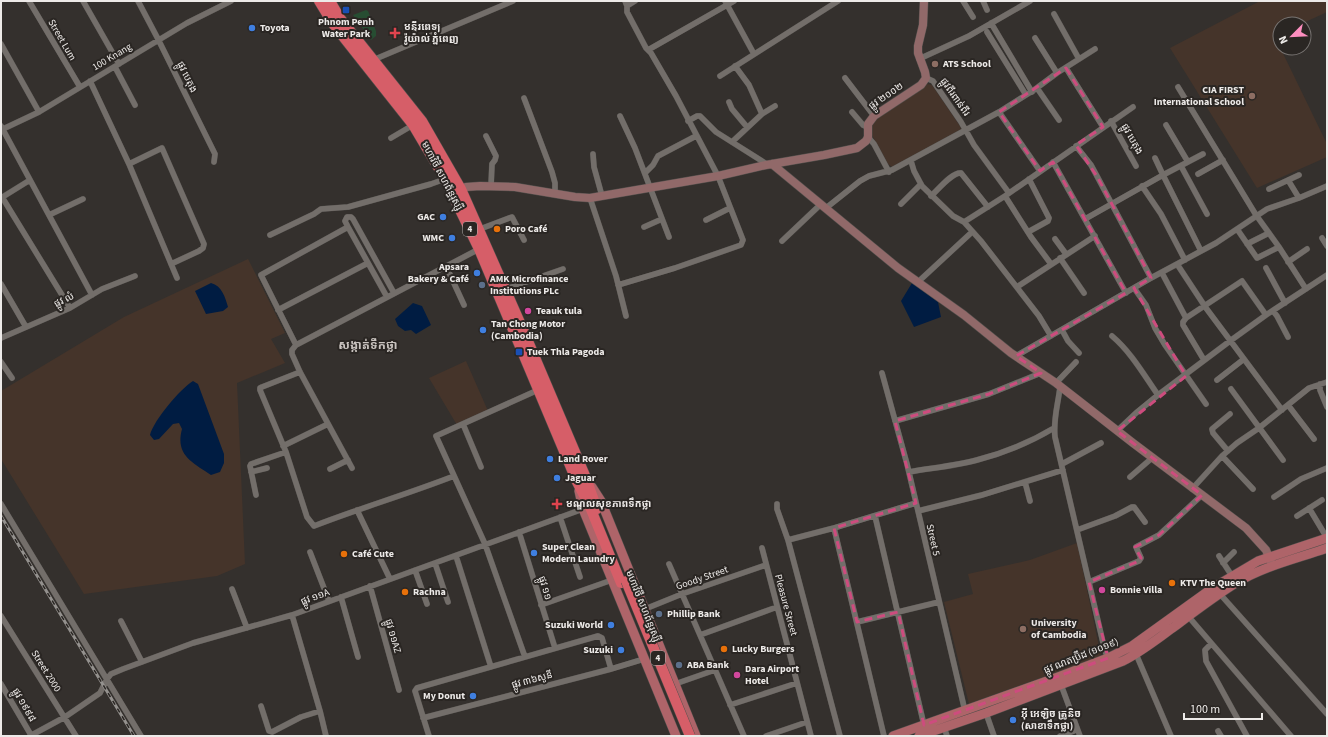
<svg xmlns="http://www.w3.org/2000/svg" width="1328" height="737" font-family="'Source Sans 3','Noto Sans Khmer',sans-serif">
  <rect width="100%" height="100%" fill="#34302d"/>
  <path fill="#45342a" d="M1260,1h67v11l-26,12h-21v10l-5,3 52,107v13l-70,31 -87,-140z
    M927,84l5,1 28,41 1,4 -69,37 -4,-3 -20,-36 3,-6z
    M248,259l37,74 -14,6 14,24 -48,20 8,181 -28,12 -133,18 -83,-135v-68l123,-74z
    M466,361l22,50 -31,14 -28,-47z
    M1077,543l24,113 -132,48 -25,-102 29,-8 -5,-20 62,-14z"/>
  <path fill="#274d32" d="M366,10l2,1 8,20v5l-5,4 -18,-25z"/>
  <path fill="#001c42" d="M211,283c11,3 14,14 17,24l-5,4 -17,3 -11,-23z
    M912,283l26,19 3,15 -27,10 -13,-26z
    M413,303l9,3 9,19 -15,9 -5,-4 -6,1 -7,-5 -3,-7z
    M193,381l5,3 26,70v9l-4,9 -9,3c-19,-13 -36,-20 -29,-46l-3,-6 -6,1 -14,15 -5,1 -4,-5c4,-15 30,-46 43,-54z"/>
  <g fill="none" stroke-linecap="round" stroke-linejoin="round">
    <g stroke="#524f4c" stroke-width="6">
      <path id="street" d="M29,1l51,86
        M83,1l36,63
        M138,1l20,38 57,115 -1,8
        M725,1l29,53
        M963,1l10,16
        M983,1l4,9
        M627,6l8,-5
        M1054,14l25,45
        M991,23l41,69
        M987,32l39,63
        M1035,38l22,35
        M1,44l38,68
        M648,50l86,-49
        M919,59l50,-23 61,-35
        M373,60l140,-59
        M735,66l14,19 13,29
        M115,67l20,38
        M1066,68l37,59
        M720,76l118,-75
        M845,78l29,38
        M926,78l7,3 28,41 13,23 35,48
        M90,81l39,83 48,114
        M1178,87l78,128 23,32
        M1037,88l22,32
        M524,98l28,74 3,11v10
        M729,102l3,7 15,18
        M852,112l11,13 4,2
        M999,112l41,59
        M620,116l15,32 34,89
        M688,121l9,-5h3l16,16 49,31 1,2
        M1111,121l25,45
        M1166,125l22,37
        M1,126l91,169
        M3,129l36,-17 148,-89 44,-22
        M486,136l10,20 -1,4 -3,4 -1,22
        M868,137l6,7 15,28
        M391,138l22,-13
        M732,142l30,-28 13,-8
        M1076,146l15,19 7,13 53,100
        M593,154l1,13 8,29
        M1155,158l8,17 40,-21
        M911,161l3,10 8,15 31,30 11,6 17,19 58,75 12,20
        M1053,162l73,131
        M129,164l33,-16 42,96 -1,4 -4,3 -28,13
        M1181,166l26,48
        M645,173l8,-8 5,-9 38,-20
        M1198,174l25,-14
        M1288,180l11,18
        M1142,186l19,28 24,46
        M1269,189l30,-14
        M931,196c7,-6 21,-24 30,-23l27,34
        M1005,196l26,41 20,27
        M2,197l68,111
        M1,198l29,-18
        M590,198l26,78 10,40
        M901,204l20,-20
        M826,208l34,-27 9,-5 23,-6 107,-58 35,-22 23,-17 38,-24
        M49,215l34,-16
        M1085,219l78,-44 38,76
        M706,220l24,-12
        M964,222l41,-26 128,-89
        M644,227l18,-8
        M480,229l32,-12 12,23
        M1237,229l20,29 22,-11 27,42
        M1028,232l20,-11 1,-3 -20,-39
        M270,235l44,-21 7,-5 27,-2 83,-23 14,-5
        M1322,238l5,8
        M1055,239l11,15
        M782,241l39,-37
        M1247,244l22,-11
        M1060,258l24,35
        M1288,262l19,-13
        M1177,264l29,44 76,102
        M446,266l18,39
        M1266,268l19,35
        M1162,273l24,45
        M918,282l54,-50
        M1,284l25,43
        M618,285l57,-17 66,-23 2,-5 -25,-64 -42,-80 -25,-43 -5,-5 -19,-36v-6l-2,-5
        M1017,287l78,-51
        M1134,288l12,17 9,23 10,17 41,59
        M506,289l57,-20
        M387,297l-39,-70 -3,-6 2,-4h4l2,2 41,74
        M278,310l90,-47
        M1273,311l4,5 11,21
        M1062,330l6,11 11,12
        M1112,336c19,16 32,39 46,59
        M1,338l69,-30 32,-19 33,-13
        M296,345l-35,-70 87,-48
        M1016,356l135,-78 65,-35 51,-34 32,-11 28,-12
        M1204,360l-21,-35v-3l3,-4 56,-37 24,34
        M1,362l11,16
        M300,372l-38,15 -2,1v2l26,62 21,65 7,9c46,-18 94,-32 140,-50
        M882,373l25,91 58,247
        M1217,380l27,-21
        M1056,383l20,-21
        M1320,384v6l7,17
        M1060,387c-2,18 -7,32 -5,50l50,214 3,7
        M1231,389l52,71
        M1288,405l26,34
        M895,421l94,-27 52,-21
        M463,424l18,43
        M1117,431l19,-18 22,-18 72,-54 36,-26 61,-40
        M283,446l45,-22
        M1228,451l-15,-18 -1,-4 18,-15
        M1222,456l31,33
        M1062,464l39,-21
        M352,468l-52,-96 -8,-18v-4l4,-5 185,-97
        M330,469l18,-9
        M251,472l16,-4
        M909,472c22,-4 46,-6 68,-12 27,-7 52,-17 77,-32
        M1130,477l22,-19
        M1025,482l5,19
        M1192,489l30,-33 15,-13 22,-15 50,-40 18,-6
        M256,495l-6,-29 1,-2 35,-12
        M1274,497l27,-18 26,-11
        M1,504l140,232
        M777,504v5l11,31 52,196
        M1309,508l18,30
        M357,510l33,69
        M918,511l64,-16 81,-25
        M875,516l49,209
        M1297,516l25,-16
        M560,517l20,60
        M834,528l50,208
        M1077,530l38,-14 17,-9h2l11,15
        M519,532l36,116
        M788,540l46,-12 82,-25
        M762,548l49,188
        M310,552l19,49
        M456,556l35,111
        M1219,556l13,20
        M435,563l13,39
        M1223,563l11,-11
        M669,564l75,172
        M415,570l12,34
        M1089,582l50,-21 2,-3 -5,-11 23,-12 43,-40
        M370,586l29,104
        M232,589l15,39
        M1220,594l107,120
        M341,597l17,60
        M541,605l71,-25
        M645,609l37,-15 84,-29
        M292,615l28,96 6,25
        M1,616l75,120
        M1188,616l103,120
        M121,621l21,41
        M857,622l82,-20
        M700,635l77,-28
        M1211,644l-6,6 1,11 41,75
        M1136,654l35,82
        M525,657l-40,-113 -49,-108 102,-46
        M1060,682l20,54
        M1,684l30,51
        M675,684l40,-14
        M730,705l67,-22
        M261,706l8,25 3,1 29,-15 19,-6
        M986,713l8,23
        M423,718l188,-49 33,-10
        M944,727l3,9
        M1218,731l3,5
        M30,736l35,-19 35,-24 7,-14 4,-5 12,-5 70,-26 99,-28 291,-106
        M429,736l-14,-45 2,-3 181,-52 4,2 9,31
        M766,736l41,-14
        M1060,736l14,-5"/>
    </g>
    <g stroke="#524f4c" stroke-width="9">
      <path id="secondary" d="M772,164l126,104 66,47 47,38 45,30 77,60 113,85 20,22 5,12
        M461,189l5,-2 14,-1 35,1 60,10 15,1 128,-22 48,-11 58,-10 33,-7 9,-7 2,-4v-13l6,-8 47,-31 5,-7 -1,-6 -7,-19v-7l5,-21 1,-24"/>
    </g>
    <g stroke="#524f4c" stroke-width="10">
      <path id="primary" d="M592,487l9,14 95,235
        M579,491l4,18 93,227
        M893,736l165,-59 50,-19 24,-12 82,-59 44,-26 69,-23
        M919,736l67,-23 137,-52c18,-9 34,-22 51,-34 20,-15 41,-31 62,-44 28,-17 60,-24 91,-35"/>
    </g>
    <g stroke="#524f4c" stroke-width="11">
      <path id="highway" d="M319,1l14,23 80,101 32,54 34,70 98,233 13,25 31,76
        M330,1l10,17 82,103 39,68 64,145 61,144 11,31"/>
    </g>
    <use href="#street" stroke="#736e6a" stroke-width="5.5"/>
    <use href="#secondary" stroke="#916969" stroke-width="8"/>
    <use href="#primary" stroke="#ae6469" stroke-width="9"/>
    <use href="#highway" stroke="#d65e68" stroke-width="10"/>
    <g stroke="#94918e" stroke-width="3">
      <path id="rail" d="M1,516l133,220"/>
    </g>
    <use href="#rail" stroke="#2a2623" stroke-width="1.5" stroke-dasharray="4.5" stroke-linecap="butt"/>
    <g stroke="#524f4c" stroke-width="11" stroke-linecap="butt">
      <path id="highway-bridge" d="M626,581l64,155"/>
    </g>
    <use href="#highway-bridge" stroke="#d65e68" stroke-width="10"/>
  </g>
  <path fill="none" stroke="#cd4c7e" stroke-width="3" stroke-dasharray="8 5" stroke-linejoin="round" d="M1066,68l37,59 -27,18 22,33 53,100 -17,10 52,88 -69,55 85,64 -43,40 -24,12 6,11 -2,3 -50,21 19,76 -184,67 -26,-113 -41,10 -23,-94 82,-25 -21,-82 94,-27 52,-21 -25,-17 110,-63 -73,-131 -13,9 -41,-59z"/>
  <g fill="#1a4fb4" stroke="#2a2623" stroke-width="1.5">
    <rect x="342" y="6" width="8" height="8" rx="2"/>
    <rect x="515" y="348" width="8" height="8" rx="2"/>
  </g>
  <g fill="#3f7fe0" stroke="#2a2623" stroke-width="1.5">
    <circle cx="252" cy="28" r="4"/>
    <circle cx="443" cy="217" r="4"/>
    <circle cx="452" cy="238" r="4"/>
    <circle cx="477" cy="273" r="4"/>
    <circle cx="483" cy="330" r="4"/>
    <circle cx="550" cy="459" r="4"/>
    <circle cx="557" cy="478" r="4"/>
    <circle cx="534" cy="553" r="4"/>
    <circle cx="611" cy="625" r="4"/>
    <circle cx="621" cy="650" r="4"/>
    <circle cx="473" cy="696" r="4"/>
    <circle cx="1013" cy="720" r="4"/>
  </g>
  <g fill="#e0444e" stroke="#2a2623" stroke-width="1.5">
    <path d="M393 27h4v4h4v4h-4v4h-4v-4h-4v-4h4z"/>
    <path d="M555 498h4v4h4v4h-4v4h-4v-4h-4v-4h4z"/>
  </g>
  <g fill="#8d6e63" stroke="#2a2623" stroke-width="1.5">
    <circle cx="935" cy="64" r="4"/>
    <circle cx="1252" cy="96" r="4"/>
    <circle cx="1023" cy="629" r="4"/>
  </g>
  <g fill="#e8710a" stroke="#2a2623" stroke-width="1.5">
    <circle cx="497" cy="229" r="4"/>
    <circle cx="344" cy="554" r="4"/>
    <circle cx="1172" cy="583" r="4"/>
    <circle cx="405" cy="592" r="4"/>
    <circle cx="724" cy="649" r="4"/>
  </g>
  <g fill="#5c6f8a" stroke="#2a2623" stroke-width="1.5">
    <circle cx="482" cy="285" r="4"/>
    <circle cx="659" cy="614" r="4"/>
    <circle cx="679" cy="665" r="4"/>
  </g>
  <g fill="#d1479c" stroke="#2a2623" stroke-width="1.5">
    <circle cx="528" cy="311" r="4"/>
    <circle cx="1102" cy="590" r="4"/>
    <circle cx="737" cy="675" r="4"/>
  </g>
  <g text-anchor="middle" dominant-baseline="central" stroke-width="4" stroke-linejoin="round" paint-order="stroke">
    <g fill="#2a2623" stroke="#b2afad" stroke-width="1">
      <rect x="463" y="222" width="14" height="14" rx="3"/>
      <rect x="651" y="651" width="14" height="14" rx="3"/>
    </g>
    <g font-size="9" font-weight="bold" fill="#edeae8">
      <text x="470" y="229">4</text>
      <text x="658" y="658">4</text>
    </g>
    <g font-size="10" font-weight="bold" fill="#edeae8" stroke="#2a2623" text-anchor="start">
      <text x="346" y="22" text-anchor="middle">Phnom Penh<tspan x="346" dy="12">Water Park</tspan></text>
      <text x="404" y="27">មន្ទីរពេទ្យ<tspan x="404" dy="12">រ៉ូយ៉ាល់ ភ្នំពេញ</tspan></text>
      <text x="260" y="28">Toyota</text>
      <text x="943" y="64">ATS School</text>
      <text x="1244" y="90" text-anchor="end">CIA FIRST<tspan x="1244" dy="12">International School</tspan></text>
      <text x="435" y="217" text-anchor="end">GAC</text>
      <text x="505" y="229">Poro Café</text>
      <text x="444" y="238" text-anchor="end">WMC</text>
      <text x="469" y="267" text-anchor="end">Apsara<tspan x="469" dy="12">Bakery &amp; Café</tspan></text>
      <text x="490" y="279">AMK Microfinance<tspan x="490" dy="12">Institutions PLc</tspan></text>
      <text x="536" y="311">Teauk tula</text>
      <text x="491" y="324">Tan Chong Motor<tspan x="491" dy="12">(Cambodia)</tspan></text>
      <text x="527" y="352">Tuek Thla Pagoda</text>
      <text x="558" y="459">Land Rover</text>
      <text x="565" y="478">Jaguar</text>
      <text x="566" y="504">មណ្ឌលសុខភាពទឹកថ្លា</text>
      <text x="542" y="547">Super Clean<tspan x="542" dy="12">Modern Laundry</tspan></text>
      <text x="352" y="554">Café Cute</text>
      <text x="1180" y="583">KTV The Queen</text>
      <text x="1110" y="590">Bonnie Villa</text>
      <text x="413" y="592">Rachna</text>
      <text x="667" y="614">Phillip Bank</text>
      <text x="1031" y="623">University<tspan x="1031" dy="12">of Cambodia</tspan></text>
      <text x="603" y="625" text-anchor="end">Suzuki World</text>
      <text x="732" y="649">Lucky Burgers</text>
      <text x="613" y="650" text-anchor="end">Suzuki</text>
      <text x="687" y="665">ABA Bank</text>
      <text x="745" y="669">Dara Airport<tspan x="745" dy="12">Hotel</tspan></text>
      <text x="465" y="696" text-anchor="end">My Donut</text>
      <text x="1021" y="714">អ៊ី អេឡិច ត្រូនិច<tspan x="1021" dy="12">(សាខាទឹកថ្លា)</tspan></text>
    </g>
    <g font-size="10" fill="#edeae8" stroke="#2a2623">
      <text transform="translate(62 40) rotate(60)">Street Lum</text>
      <text transform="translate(112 57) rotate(-31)">100 Knang</text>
      <text transform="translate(187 77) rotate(64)">ផ្លូវ បេតុង</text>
      <text transform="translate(886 96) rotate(-35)">ផ្លូវ ២០០២</text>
      <text transform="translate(955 97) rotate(55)">ផ្លូវពីរពាន់ពីរ</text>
      <text transform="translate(1132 139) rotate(61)">ផ្លូវ បេតុង</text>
      <text transform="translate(442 176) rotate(62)">មហាវិថី សហព័ន្ធរុស្ស៊ី</text>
      <text transform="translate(64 300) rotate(-27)">ផ្លូវ លំ</text>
      <text transform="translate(933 540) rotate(77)">Street 5</text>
      <text transform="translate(702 578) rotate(-19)">Goody Street</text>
      <text transform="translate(545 588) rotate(73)">ផ្លូវ ១១</text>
      <text transform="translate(315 597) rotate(-21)">ផ្លូវ ១១A</text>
      <text transform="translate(786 605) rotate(75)">Pleasure Street</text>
      <text transform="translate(643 606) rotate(68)">មហាវិថី សហព័ន្ធរុស្ស៊ី</text>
      <text transform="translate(393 636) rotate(74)">ផ្លូវ ១១AZ</text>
      <text transform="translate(1081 656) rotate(-22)">ផ្លូវ ណតប្រ៊ីដ (១០១៩)</text>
      <text transform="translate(46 671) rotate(58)">Street 2000</text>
      <text transform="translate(532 680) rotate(-15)">ផ្លូវ ៣៦សូនី</text>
      <text transform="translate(24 705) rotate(60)">ផ្លូវ ១៩៩៨</text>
    </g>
    <g font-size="12" font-weight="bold" fill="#c9c3bf" stroke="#2a2623">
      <text x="368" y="345">សង្កាត់ទឹកថ្លា</text>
    </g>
  </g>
  <rect width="1328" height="737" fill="none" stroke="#edeae8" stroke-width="4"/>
  <g transform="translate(1292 36) rotate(246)"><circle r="19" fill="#2a2623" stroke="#787472"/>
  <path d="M0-3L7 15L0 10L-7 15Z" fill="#fd8ebf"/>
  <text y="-6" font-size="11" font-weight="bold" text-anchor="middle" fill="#edeae8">N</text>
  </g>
  <path d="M1184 713v6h78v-6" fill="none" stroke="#edeae8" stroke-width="2"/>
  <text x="1190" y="713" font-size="12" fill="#edeae8" stroke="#2a2623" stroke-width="3" paint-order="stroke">100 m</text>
</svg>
